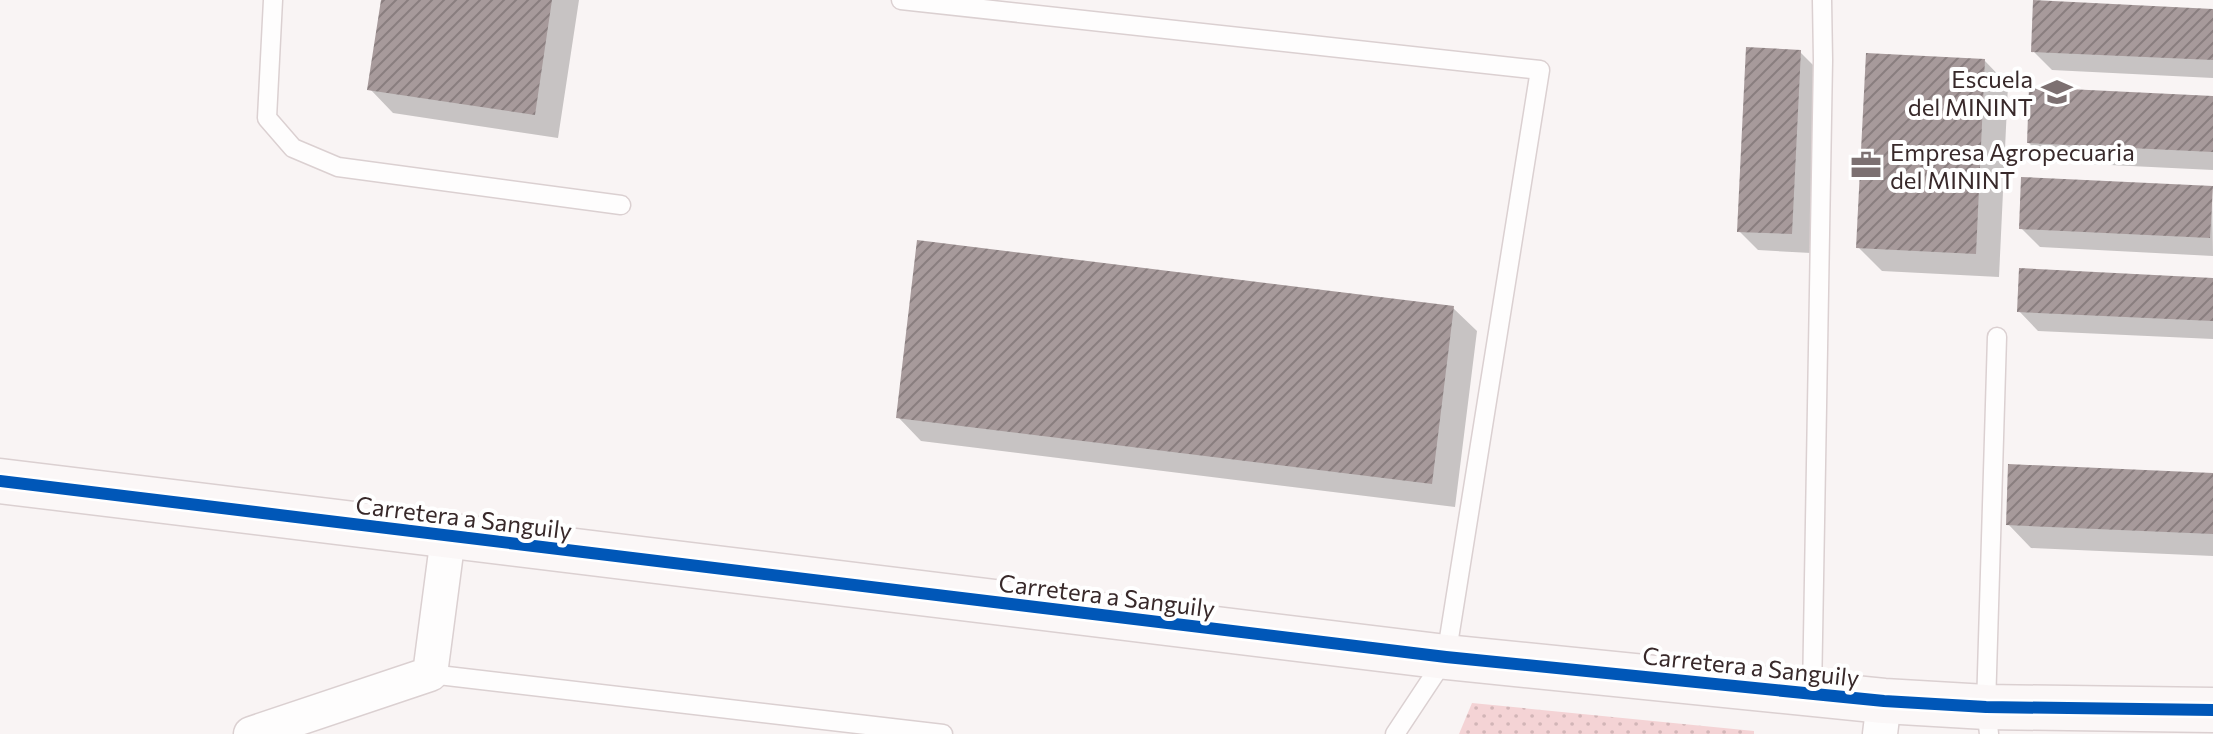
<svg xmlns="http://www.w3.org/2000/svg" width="2213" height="734" font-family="Commissioner,sans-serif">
  <defs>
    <pattern id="grass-dots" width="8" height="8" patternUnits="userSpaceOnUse" patternTransform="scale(2)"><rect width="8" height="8" fill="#f4d3d5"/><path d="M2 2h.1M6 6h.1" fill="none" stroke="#d2b5b7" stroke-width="1.8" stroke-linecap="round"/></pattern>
    <pattern id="building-hatch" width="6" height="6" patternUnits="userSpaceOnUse" patternTransform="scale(2)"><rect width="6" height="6" fill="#a79a9b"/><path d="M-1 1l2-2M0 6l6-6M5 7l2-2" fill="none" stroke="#897e7f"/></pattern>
  </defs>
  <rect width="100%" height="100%" fill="#f9f4f4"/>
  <path fill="url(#grass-dots)" d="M1472,703l282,28v3h-295z"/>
  <path fill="#0003" d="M383,0h196l-21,138 -165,-25 -23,-24z
    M2213,11v67l-161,-8 -19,-19z
    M1800,52l19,19 -8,182 -53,-3 -19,-19z
    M1985,61l23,24 -9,192 -117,-6 -24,-24z
    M2213,98v72l-165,-8 -19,-19z
    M2212,188l1,68 -173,-9 -19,-19z
    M2213,280v59l-175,-8 -19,-20z
    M1453,308l24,23 -22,176 -534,-66 -23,-24z
    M2213,475v81l-182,-8 -23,-24z"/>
  <path fill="url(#building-hatch)" d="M381,0h171l-17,115 -168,-25z
    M2033,0l180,9v51l-182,-8z
    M1746,47l55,3 -9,184 -55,-2z
    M1866,53l119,6 -9,195 -120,-6z
    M2029,87l184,9v56l-186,-9z
    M2021,177l192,9 -3,52 -191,-9z
    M917,240l537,66 -22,178 -536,-66z
    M2019,268l194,10v43l-196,-9z
    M2008,464l205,9v61l-207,-9z"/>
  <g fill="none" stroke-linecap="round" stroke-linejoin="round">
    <g stroke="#dbd0d1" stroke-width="21">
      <path id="lane" d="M273,0l-6,118 26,30 45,19 283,38
        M901,0l639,70 -94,587 -51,77
        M430,674l513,60
        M1812,695l11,-635 -1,-60
        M1989,734l-3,-27 11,-370"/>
    </g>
    <g stroke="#dbd0d1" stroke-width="37">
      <path id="street" d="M251,734l179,-60 18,-137
        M1880,734l4,-33"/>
    </g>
    <g stroke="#dbd0d1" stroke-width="47">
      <path id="secondary" d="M0,481l1446,176 438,44 102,6 227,3"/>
    </g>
    <use href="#lane" stroke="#fefdfd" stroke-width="18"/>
    <use href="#street" stroke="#fefdfd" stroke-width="34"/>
    <use href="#secondary" stroke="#fbf7f7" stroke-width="44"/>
    <g stroke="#fff" stroke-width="17">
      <path id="cycleway" d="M0,481l1446,176 438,44 102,6 227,3"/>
    </g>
    <use href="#cycleway" stroke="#0057b8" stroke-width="12"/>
  </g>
  <defs>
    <g id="school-bare" transform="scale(2.4)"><path d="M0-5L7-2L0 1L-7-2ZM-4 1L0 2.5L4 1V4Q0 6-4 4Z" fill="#7c7071" stroke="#fff" stroke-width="2.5" paint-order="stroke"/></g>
    <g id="office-bare" transform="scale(2.4)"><path d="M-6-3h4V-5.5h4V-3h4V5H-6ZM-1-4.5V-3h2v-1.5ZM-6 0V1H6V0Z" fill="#7c7071" stroke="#fff" stroke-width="2.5" paint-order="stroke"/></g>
  </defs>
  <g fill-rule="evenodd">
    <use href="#school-bare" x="2057" y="92"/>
    <use href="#office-bare" x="1866" y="165"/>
  </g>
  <g text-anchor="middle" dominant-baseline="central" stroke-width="8" stroke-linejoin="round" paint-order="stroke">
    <g font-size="24" fill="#38292a" stroke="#fff" text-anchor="end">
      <text x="2033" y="78">Escuela<tspan x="2033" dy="28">del MININT</tspan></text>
      <text x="1890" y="151" text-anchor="start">Empresa Agropecuaria<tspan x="1890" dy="28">del MININT</tspan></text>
    </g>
    <g font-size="24" fill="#38292a" stroke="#fff">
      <text transform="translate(464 517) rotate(7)">Carretera a Sanguily</text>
      <text transform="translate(1107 595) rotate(7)">Carretera a Sanguily</text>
      <text transform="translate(1751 666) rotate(6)">Carretera a Sanguily</text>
    </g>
  </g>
</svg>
